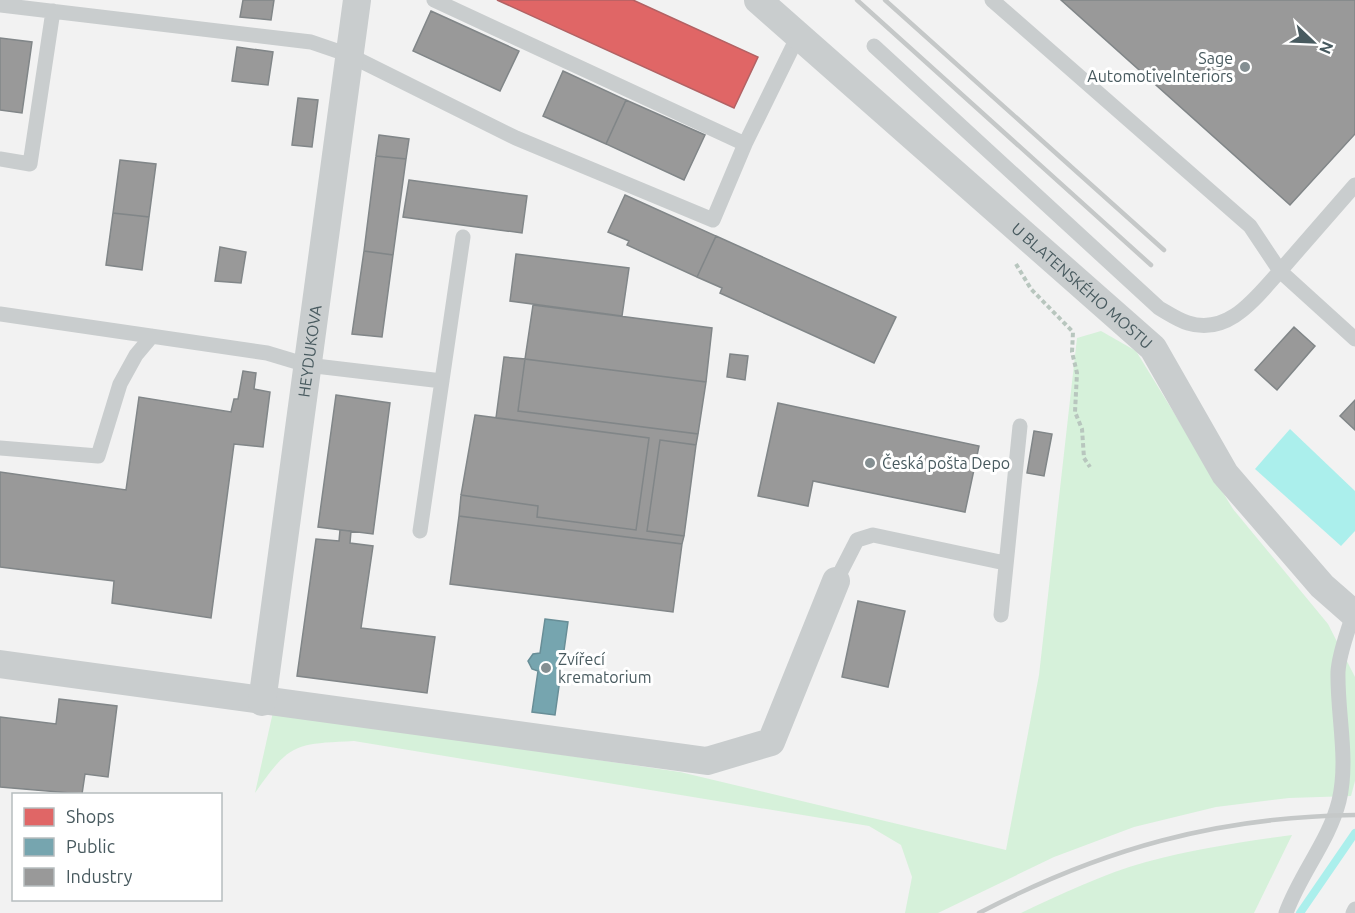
<svg xmlns="http://www.w3.org/2000/svg" width="1355" height="913" font-family="Ubuntu,sans-serif">
  <rect width="100%" height="100%" fill="#f2f2f2"/>
  <path fill="#d6f1da" d="M1101,331l35,20 97,158 95,115 27,53v104l-4,15 -62,2 -73,9 -82,20 -80,30 -116,56h-33l7,-36 -11,-32 -32,-19 -515,-85c-60,3 -64,2 -99,52l18,-81 407,60 326,78 33,-175 38,-337z
    M1292,835l-38,78h-233c40,-19 82,-39 125,-51 48,-13 96,-20 146,-27z"/>
  <path fill="#abefec" d="M1290,429l65,62v40l-14,15 -86,-77z"/>
  <path fill="#e06666" stroke="#b26264" stroke-width="1.5" d="M497,0h136l125,57 -24,51z"/>
  <path fill="#76a5af" stroke="#688e97" stroke-width="1.5" d="M545,619l23,3 -13,93 -23,-3 6,-41 -6,-2 -4,-8 5,-7 7,-1z"/>
  <path fill="#999" stroke="#818688" stroke-width="1.5" d="M243,0h31l-3,20 -31,-3z
    M1061,0h294v134l-65,71z
    M431,11l88,40 -19,40 -87,-40z
    M0,38l32,4 -10,71 -22,-3z
    M237,47l36,5 -5,33 -36,-4z
    M563,71l63,29 -20,44 -63,-28z
    M298,98l20,2 -6,47 -20,-2z
    M626,100l79,35 -21,45 -78,-36z
    M379,135l30,4 -3,20 -30,-3z
    M376,156l30,3 -13,96 -29,-4z
    M120,160l36,4 -7,53 -36,-4z
    M409,180l118,16 -5,37 -119,-16z
    M625,195l91,41 -19,41 -70,-32 2,-4 -21,-9z
    M113,213l36,4 -7,53 -36,-5z
    M716,236l180,81 -22,46 -154,-70 2,-5 -25,-11z
    M220,247l26,5 -5,31 -26,-2z
    M364,251l29,4 -11,82 -30,-3z
    M516,254l113,14 -7,48 -112,-15z
    M533,305l179,23 -6,54 -181,-23z
    M1294,327l21,19 -38,44 -22,-20z
    M730,354l18,2 -3,24 -18,-3z
    M504,357l21,2 -7,52 180,23 -2,11 -36,-5 -13,91 37,5 -2,8 -223,-28 2,-21 77,11 -1,11 99,13 13,-92 -153,-20z
    M525,359l181,23 -8,52 -180,-23z
    M243,371l13,2 -2,16 16,3 -7,55 -29,-3 -23,174 -99,-15 2,-22 -114,-14v-95l126,18 13,-93 92,15 3,-13h4z
    M336,395l54,8 -17,131 -55,-7z
    M1355,400v30l-15,-14z
    M778,403l201,43 -14,66 -152,-31 -5,25 -50,-10z
    M475,415l174,23 -13,92 -99,-13 1,-11 -77,-11z
    M1034,431l18,3 -8,42 -17,-3z
    M660,440l36,5 -12,91 -37,-5z
    M459,516l223,28 -9,68 -223,-28z
    M340,530l11,1 -1,12 23,3 -12,82 74,9 -8,56 -130,-17 19,-137 23,2z
    M858,601l47,10 -17,76 -46,-10z
    M59,699l58,7 -9,71 -23,-3 -3,20 -82,-7v-70l56,7z"/>
  <g fill="none" stroke-linecap="round" stroke-linejoin="round">
    <path stroke="#abefec" stroke-width="8" d="M1300,913l55,-80"/>
    <path stroke="#b8c6be" stroke-width="4" stroke-dasharray="4.5 3" stroke-linecap="butt" d="M1016,264l15,25 42,43 -1,20 5,21 -2,39 7,17 2,29 6,9"/>
    <path stroke="#c9cdce" stroke-width="15" d="M434,0l311,144
      M0,5l311,37 38,13 167,83 197,82 32,-76 53,-108
      M874,46l285,262c9,5 19,12 29,15 41,13 68,-26 92,-52l-30,-45 -258,-226
      M0,159l30,5 23,-153
      M1355,185l-75,86 75,68
      M0,314l267,39 40,12 135,16
      M0,448l98,8 22,-72 16,-29 16,-19
      M420,531l43,-294
      M836,581l21,-41 16,-5 132,28
      M1001,615l19,-189
      M1286,913c14,-39 43,-72 53,-112 10,-42 -2,-87 -1,-129 1,-19 10,-40 15,-58
      M1353,913l2,-4"/>
    <g stroke="#c9cdce" stroke-width="28">
      <path id="s1" d="M758,0l395,348 72,126 97,112 33,29"/>
      <path d="M0,664l707,97 64,-19 65,-161"/>
      <path id="s2" d="M262,702l95,-702"/>
    </g>
    <path stroke="#c5c8c8" stroke-width="4.5" d="M857,0l294,265
      M885,0l279,250
      M979,913c123,-64 237,-96 376,-98"/>
  </g>
  <g fill="#848f92" stroke="#fff" stroke-width="2">
    <circle cx="1245" cy="67" r="6"/>
    <circle cx="870" cy="463" r="6"/>
    <circle cx="546" cy="668" r="6"/>
  </g>
  <g text-anchor="middle" dominant-baseline="central" stroke-width="6" stroke-linejoin="round" paint-order="stroke">
    <g font-size="16" fill="#485a5f" stroke="#fff" text-anchor="start">
      <text x="1233" y="58" text-anchor="end">Sage<tspan x="1233" dy="18">AutomotiveInteriors</tspan></text>
      <text x="882" y="463">Česká pošta Depo</text>
      <text x="558" y="659">Zvířecí<tspan x="558" dy="18">krematorium</tspan></text>
    </g>
    <g font-size="16" fill="#485a5f" stroke="#fff">
      <text stroke="none"><textPath href="#s1" startOffset="432">U BLATENSKÉHO MOSTU</textPath></text>
      <text stroke="none"><textPath href="#s2" startOffset="354">HEYDUKOVA</textPath></text>
    </g>
  </g>
  <rect x="12" y="793" width="210" height="108" fill="#ffffff" stroke="#b6bdbf" stroke-width="1.5"/>
  <rect x="24" y="808" width="30" height="18" fill="#e06666" stroke="#b6bdbf" stroke-width="1.5"/>
  <text x="66" y="823" font-size="18" fill="#485a5f">Shops</text>
  <rect x="24" y="838" width="30" height="18" fill="#76a5af" stroke="#b6bdbf" stroke-width="1.5"/>
  <text x="66" y="853" font-size="18" fill="#485a5f">Public</text>
  <rect x="24" y="868" width="30" height="18" fill="#999999" stroke="#b6bdbf" stroke-width="1.5"/>
  <text x="66" y="883" font-size="18" fill="#485a5f">Industry</text>
  <g transform="translate(1313 42) rotate(113)" stroke="#ffffff" stroke-width="4.5" paint-order="stroke">
  <path d="M0-4.5L10 22L0 15L-10 22Z" fill="#485a5f"/>
  <text y="-9" font-size="16" font-weight="bold" text-anchor="middle" fill="#485a5f">N</text>
  </g>
</svg>
